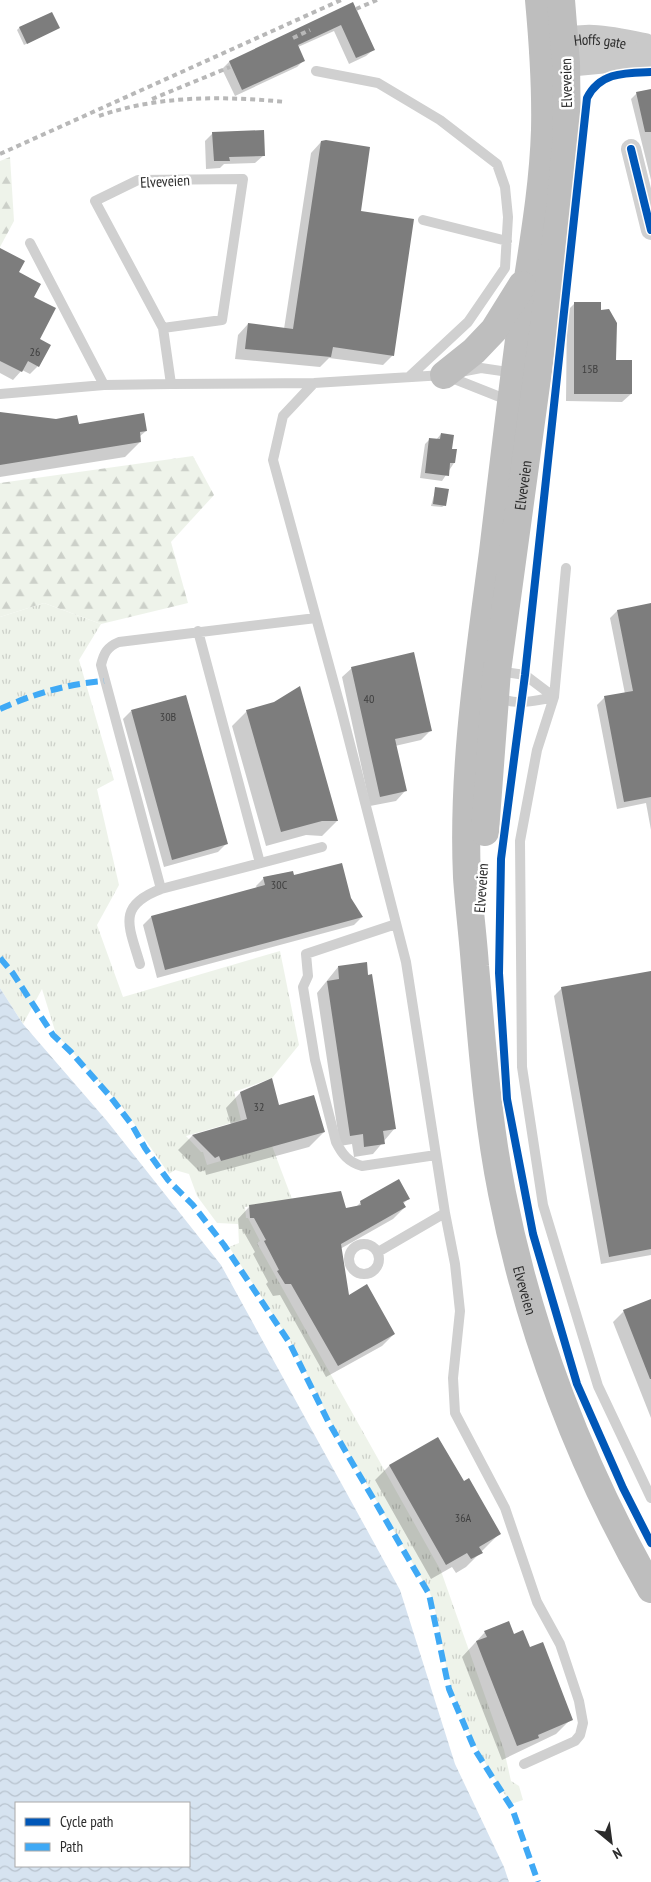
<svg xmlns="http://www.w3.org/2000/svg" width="651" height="1882" font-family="'PT Sans Narrow',sans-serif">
  <defs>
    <pattern id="grass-tufts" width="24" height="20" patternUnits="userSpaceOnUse" patternTransform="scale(1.25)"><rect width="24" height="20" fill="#eef3ea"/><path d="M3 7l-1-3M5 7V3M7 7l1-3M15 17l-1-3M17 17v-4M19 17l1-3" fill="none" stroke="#ccd0c9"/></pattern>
    <pattern id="forest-firs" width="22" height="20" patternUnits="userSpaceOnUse" patternTransform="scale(1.25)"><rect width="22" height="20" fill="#eef3ea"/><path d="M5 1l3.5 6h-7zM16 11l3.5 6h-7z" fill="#ccd0c9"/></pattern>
    <pattern id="water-waves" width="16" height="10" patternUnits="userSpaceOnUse" patternTransform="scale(1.25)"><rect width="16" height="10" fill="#d6e3f0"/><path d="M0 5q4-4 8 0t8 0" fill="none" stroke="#b8c3ce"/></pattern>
  </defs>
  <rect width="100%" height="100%" fill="#fff"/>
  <path fill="url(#grass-tufts)" d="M44,603l57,21 -22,36 35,120 -17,9 22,96 -22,40 26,72 157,-46 19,94 -27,33 -38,14 7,28 -55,16 15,16h2l4,13 65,-19 20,53 -47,8 1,11h2l12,23 -3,2 184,328 63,179 7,31 8,5 4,14 -12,4c-25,-38 -49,-77 -61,-121 -8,-29 -10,-62 -20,-90l-97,-167 -43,-85 -61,-94 10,-4 -1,-19 -21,-1 -20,-27 -8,-22 -14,-4 -6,4 -45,-65 -68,-75 -14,-45 -19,35 -23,-36v-371z"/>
  <path fill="url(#forest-firs)" d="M10,157l4,64 -14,26v-86z
    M193,456l21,39 -43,47 17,61 -87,21 -57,-21 -44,14v-134z"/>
  <path fill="url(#water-waves)" fill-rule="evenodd" d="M0,988l23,36 84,97 114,144 179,325 55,174 49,103 5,15h-509zM16,1803h173v63h-173z"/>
  <path fill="#0003" d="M352,4l21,46 -7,6 -17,8 -15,-33 -36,16 6,13 -7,7 -62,29 -13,-27 7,-7z
    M19,28h39l-34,17 -7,-15z
    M651,90v90l-20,-81 6,-6z
    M213,133l51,22 -9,8 -31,1 -4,4 -14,1 -1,-28z
    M321,142l38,70 34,143 -10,10 -54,-7 -9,9 -85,-8 3,-24 10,-11 36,5 27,-176z
    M0,254l17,19 16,24 5,43v26l-8,8 -8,-4 -9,10 -13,-7z
    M575,303l25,8 15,50 16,33 -9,8 -56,-1 1,-90z
    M0,414l77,11 69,6 -7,6 1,5 -15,15 -125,20z
    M441,434l10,16 3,13 -12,18 -22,-3 5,-34 5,-5 6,1z
    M436,488l9,17 -3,2 -11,-1z
    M651,605v225l-5,-27 -29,6 -20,-104 8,-8 20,-3 -15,-76 7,-7z
    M352,668l79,62 -10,10 -26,6 10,45 -9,10 -26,5 -28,-129z
    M131,711l95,133 -8,8 -54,15 -41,-148z
    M247,711l90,110 -15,15 -16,-1 -40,11 -34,-120z
    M293,877l57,21 12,19 -8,8 -197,53 -14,-53 8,-8 106,-29 -1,-2 8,-8z
    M338,967l57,161 -22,26 -19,3 -2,-13 -12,2 -23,-153z
    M651,972v283l-50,9 -47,-268 8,-8z
    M240,1093l38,13 46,26 -15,15 -103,28 -1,-5 -5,2 -22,-22 14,-14 39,-11 -5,-17z
    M408,1199l-5,5 2,3 -12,12 -53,30 8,48 46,37 -12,12 -56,31 -46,-82 -7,1 -7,-12 2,-2 -15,-28 2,-2 -13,-23h-3l-1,-10 11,-12 96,2 11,-2 5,-5z
    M651,1301v117l-38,-96 11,-11z
    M438,1438l25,44 36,52 -33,33 -10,6 -4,-6 -21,12 -56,-99 14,-14z
    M485,1632l28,3 16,14 42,70 -15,15 -54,26 -40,-103z"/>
  <path fill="#7d7d7d" d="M353,2l22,48 -19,8 -15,-33 -43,20 7,16 -63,29 -13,-29z
    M52,12l8,16 -33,16 -8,-17z
    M651,89v43h-6l-9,-40z
    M264,130l1,26 -36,1 1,4h-16l-2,-29z
    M326,140l44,7 -9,64 53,8 -20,137 -61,-9 -2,10 -86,-8 3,-26 45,6 28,-188z
    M0,248l25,13 -6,11 22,12 -7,13 22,11 -16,31 11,6 -12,22 -11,-6 -6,11 -22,-11z
    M574,302h27v8l8,-1 8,14 -1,37h16v34h-58z
    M0,412l56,7 21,-4 2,9 65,-11 3,18 -7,1 1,10 -141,23z
    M441,433l13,2 -2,14h5l-2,14h-5l-1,13 -24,-3 4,-35 11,1z
    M435,487l14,2 -3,17 -13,-2z
    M651,603v194l-27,5 -20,-106 29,-5 -16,-81z
    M414,652l18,79 -37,8 12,52 -27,6 -29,-130z
    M300,686l38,135h-16l-41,11 -35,-122 28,-8z
    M186,695l42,149 -56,16 -41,-150z
    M342,863l9,35 12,19 -198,53 -14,-54 114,-31 -2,-8 30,-6 1,4z
    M367,962l1,13 4,-1 24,155 -13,2 2,13 -21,3 -1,-13 -13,2 -23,-155 12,-2 -1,-13z
    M651,971v278l-42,8 -48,-270z
    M272,1078l7,27 35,-10 11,37 -104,29 -2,-5 -4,2 -23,-23 55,-16 -7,-27z
    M399,1179l11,20 -7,3 3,5 -65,37 8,51 18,-11 28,50 -57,32 -47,-82h-6l-8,-13 2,-1 -15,-29 2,-1 -12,-22h-4l-1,-13 92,-14 5,17 15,-3 -1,-4z
    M651,1299v80h-1l-27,-69z
    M438,1437l26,44 5,-3 32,56 -22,13 4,6 -12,6 -4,-6 -21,12 -57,-100z
    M509,1621l5,13 9,-4 7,17 13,-5 30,78 -35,15 1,3 -22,8 -41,-105 11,-4 -3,-6z"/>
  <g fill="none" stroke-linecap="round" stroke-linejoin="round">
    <path stroke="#d0d0d0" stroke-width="10" d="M316,71l62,12 62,37 57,44 8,23 3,30 -3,51 -37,54 -59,55
      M243,179l-21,141 -59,8 -68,-127 43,-21z
      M423,220l84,21
      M30,243l74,142 67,-1
      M163,328l8,56 143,-1 130,-8
      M460,372l21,-4 34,5
      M447,376l63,25
      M314,383l-31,33 -10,44 68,249 65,253 39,251 10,51 5,47 -7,67 2,35 50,95 32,94 23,42 19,57 4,22 -3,12 -5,6 -51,23
      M0,394l104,-9
      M566,568l-12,129 -17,53 -17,91 2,226 21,138 55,181 53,112
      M316,618l-197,24c-12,5 -15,11 -18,23l60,224 161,-42
      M198,631l62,232
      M497,671l28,4 29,22c-35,7 -46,10 -77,-13z
      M396,924l-90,30 2,22 -5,11 12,73 21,82c6,12 12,20 26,24l74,-11
      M140,964c-11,-38 -24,-58 21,-75
      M349 1259a15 15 0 1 1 30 0a15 15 0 1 1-30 0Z
      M378,1252l67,-39"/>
    <path stroke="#d0d0d0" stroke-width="20" d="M631,149l20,81"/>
    <g stroke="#c9c9c9" stroke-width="28">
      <path id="s1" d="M543,50c39,-18 61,-11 101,-3"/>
      <path d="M547,52l19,11 85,-8"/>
    </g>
    <g stroke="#bebebe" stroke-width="28">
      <path id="s2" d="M539,0c4,43 7,87 6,130 -2,65 -15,130 -24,195 -10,75 -19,151 -28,227 -14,107 -31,217 -26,325 2,30 6,60 8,89 7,76 12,152 27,227 27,138 79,274 149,396"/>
      <path d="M444,375l30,-24 20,-21 28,-45"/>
      <path id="s3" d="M485,832l12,-161 63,-462 7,-73 -1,-73 -5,-63"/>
    </g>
    <path stroke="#b8b8b8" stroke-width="4" stroke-dasharray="5 4" stroke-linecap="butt" d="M356,9l21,-9
      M293,38l17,-8
      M152,99l78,-32
      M99,116c60,-21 125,-20 187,-14
      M0,154l341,-154"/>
    <path stroke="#3fa9f5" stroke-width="6" stroke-dasharray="12 6" stroke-linecap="butt" d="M0,709c33,-15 67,-25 104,-28
      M0,958l12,14 41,63 18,17 38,43 23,30 13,23 23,32 25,25 31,40 65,97 40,81 100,171 20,95 26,61 37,58 26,74"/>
    <g stroke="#fff" stroke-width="11">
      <path id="cycleway" d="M651,72c-26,1 -51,0 -64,26l-62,577 -24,184 -2,114 8,126 26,135 44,150 46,104 28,55
        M631,149l20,81"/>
    </g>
    <use href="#cycleway" stroke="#0057b8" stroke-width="8"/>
  </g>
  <g text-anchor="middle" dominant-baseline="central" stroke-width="5" stroke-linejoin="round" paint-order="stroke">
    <g font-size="12" fill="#404040">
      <text x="35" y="351">26</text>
      <text x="590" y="368">15B</text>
      <text x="369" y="698">40</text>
      <text x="168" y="716">30B</text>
      <text x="279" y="884">30C</text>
      <text x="259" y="1106">32</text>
      <text x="463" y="1517">36A</text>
    </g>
    <g font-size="15" fill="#2b2b2b" stroke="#fff">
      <text stroke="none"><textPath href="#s1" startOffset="59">Hoffs gate</textPath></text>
      <text transform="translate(566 83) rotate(-91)">Elveveien</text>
      <text transform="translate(165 181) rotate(-3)">Elveveien</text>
      <text stroke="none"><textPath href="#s3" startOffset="349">Elveveien</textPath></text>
      <text transform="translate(481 888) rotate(-86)">Elveveien</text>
      <text stroke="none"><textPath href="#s2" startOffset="1300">Elveveien</textPath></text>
    </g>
  </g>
  <rect x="15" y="1802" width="175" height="65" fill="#ffffff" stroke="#aaaaaa"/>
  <rect x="25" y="1818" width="25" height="8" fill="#0057b8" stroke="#aaaaaa"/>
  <text x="60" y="1827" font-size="15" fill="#2b2b2b">Cycle path</text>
  <rect x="25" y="1843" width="25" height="8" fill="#3fa9f5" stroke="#aaaaaa"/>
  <text x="60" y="1852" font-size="15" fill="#2b2b2b">Path</text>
  <g transform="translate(611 1842) rotate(151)" stroke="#ffffff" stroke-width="4" paint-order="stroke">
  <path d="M0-4L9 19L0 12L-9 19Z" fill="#2b2b2b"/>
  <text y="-8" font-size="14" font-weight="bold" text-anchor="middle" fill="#2b2b2b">N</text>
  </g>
</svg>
